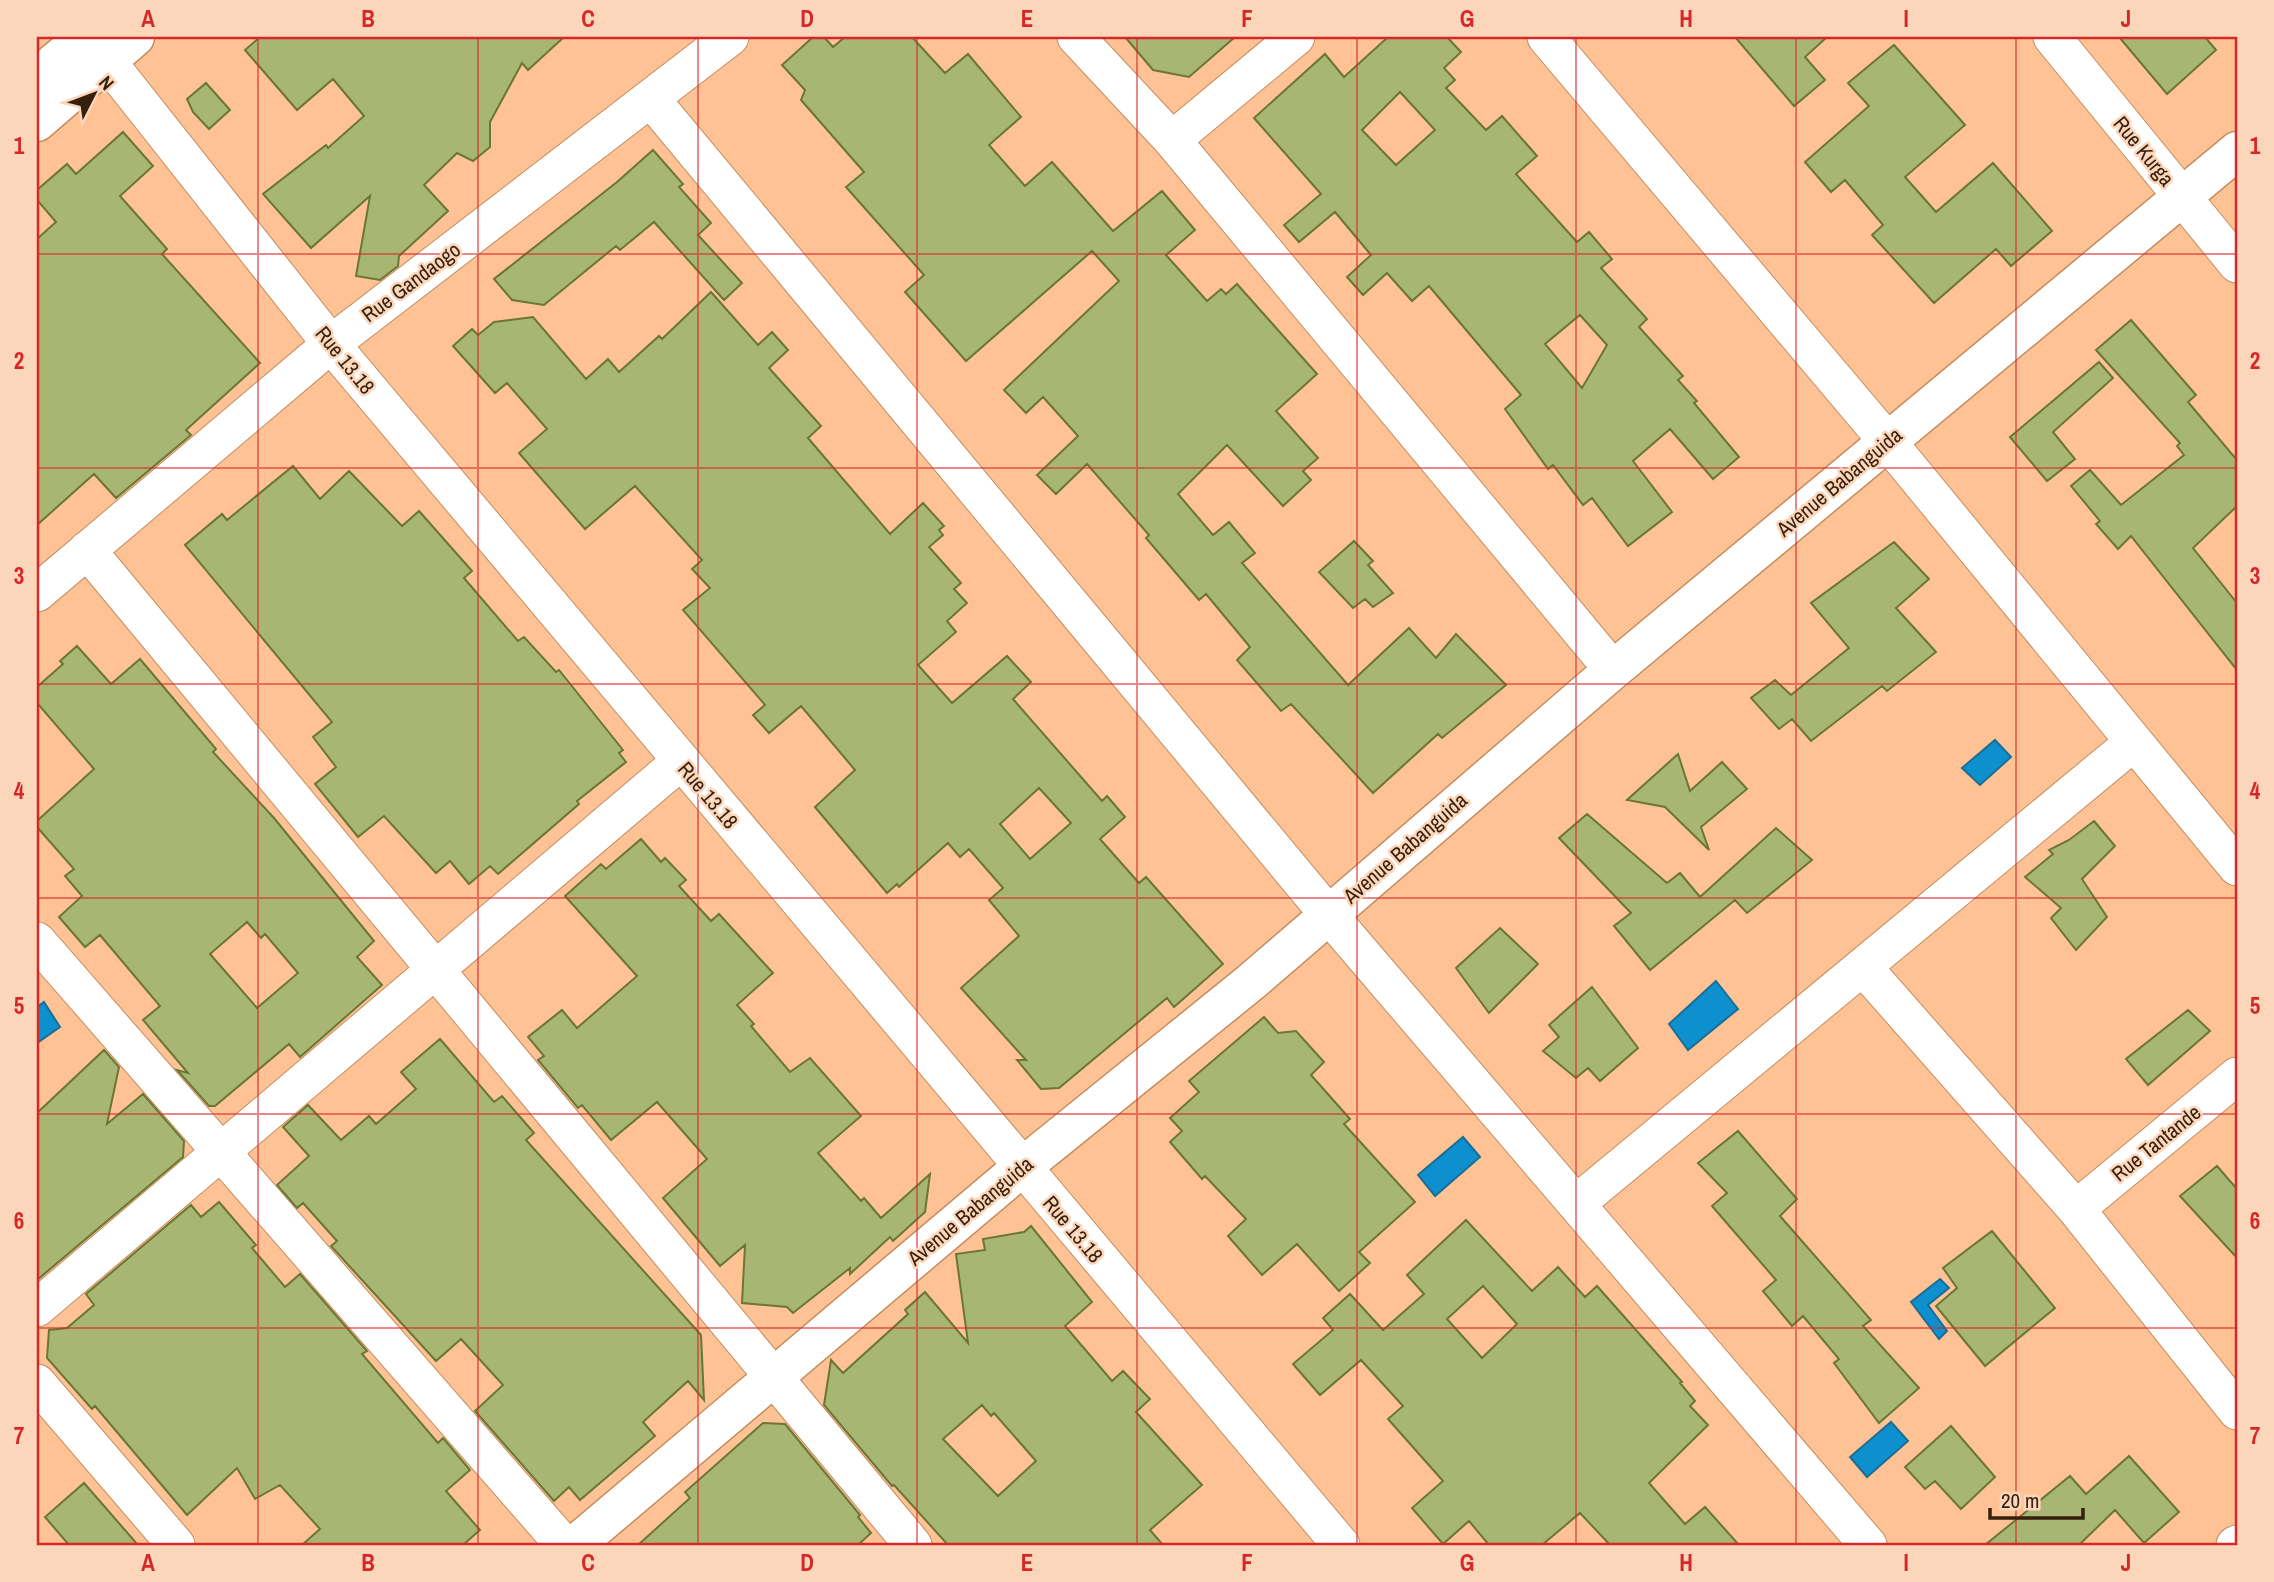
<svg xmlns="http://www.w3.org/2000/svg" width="2274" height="1582" font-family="'Archivo Narrow',sans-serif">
  <rect width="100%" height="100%" fill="#ffc294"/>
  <path fill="#0e90cf" stroke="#1a6e94" stroke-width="2" d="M1995,740l16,17 -31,28 -18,-17z
    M1716,981l22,28 -50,41 -19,-26z
    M44,1002l16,25 -23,16v-36z
    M1463,1137l17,20 -45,39 -17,-21z
    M1940,1279l9,9 -21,17 19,26 -8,8 -28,-37z
    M1891,1422l17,19 -41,36 -17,-20z"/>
  <path fill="#a7b672" stroke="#6a7734" stroke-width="2" fill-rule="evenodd" d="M260,37h304l-36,33 -6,-7 -32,59v25l-17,14 -16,-8 -33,32 24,26 -49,45 -1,10 -18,14 -24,-4 14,-80 -59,52 -48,-54 63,-49 2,3 36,-32 -31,-37 -36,31 -52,-60z
    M813,37h11l9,10 12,-10h67l33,36 23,-19 53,63 -32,28 36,41 27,-24 61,69 49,-40 33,39 -29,25 41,46 14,-12 5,5 11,-10 80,90 -41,37 42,47 -15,13 8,9 -28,26 -56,-61 -49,49 35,41 16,-13 26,31 -13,10 106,122 61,-57 27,30 20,-24 50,51 -64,53 -4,-4 -65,59 -82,-89 -10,7 -44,-51 13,-13 -44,-53 -7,6 -53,-62 3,-3 -62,-71 -31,30 -19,-19 41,-39 -35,-39 -17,16 -22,-23 115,-109 -27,-30 -126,110 -61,-69 19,-17 -78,-88 18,-15 -63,-72 4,-10 -23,-25z
    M1125,37h110l-46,40 -36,-7z
    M1388,37h59l14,15 -17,16 11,12 -9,8 40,42 16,-14 35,40 -21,18 61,68 12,-10 23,27 -11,9 46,51 -8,8 44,49 -5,4 19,21 -3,2 45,54 -26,22 -43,-50 -37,32 39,51 -44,34 -36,-48 -9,7 -30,-40 -5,4 -43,-60 16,-14 -92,-109 -17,15 -25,-28 -24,22 -16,-18 24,-22 -36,-43 -36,30 -15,-17 37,-31 -67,-76 71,-64 19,23zM1400,92l35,38 -39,35 -34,-35zM1580,315l27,30 -25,43 -37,-44z
    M1735,37h92l-22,20 20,23 -31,26z
    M2119,37h86l11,13 -49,44z
    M1894,45l71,80 -60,52 31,35 57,-49 59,68 -41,35 -15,-17 -62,54 -62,-68 11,-10 -38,-45 -14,12 -26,-30 64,-56 -21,-23z
    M206,83l24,27 -21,19 -16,-17 -6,-13z
    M123,132l30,34 -33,30 47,53 -5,5 98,109 -74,67 5,5 -75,63 -22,-24 -57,51v-286l19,-17 -19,-22v-10l30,-26 9,10z
    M653,150l30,34 -4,3 32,36 -13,12 44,48 -18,17 -70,-78 -34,28 -4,-4 -72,59 -32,-5 -18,-21 123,-97z
    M711,292l47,53 14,-13 16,18 -19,18 52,58 -13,12 82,96 33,-31 21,23 -5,4 4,5 -14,12 32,36 -7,6 13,14 -20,18 9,11 -38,33 34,38 55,-47 24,26 -18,17 89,102 5,-5 18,21 -25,22 39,44 7,-6 77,87 -49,43 -7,-9 -108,90 -18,1 -24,-29h9l-65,-72 58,-52 -30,-36 14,-12 -34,-39 -9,8 -12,-14 -49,44 -2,-3 -10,9 -72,-86 40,-37 -54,-64 -32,27 -16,-18 12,-10 -82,-95 27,-22 -18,-19 10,-9 -67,-74 -50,43 -66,-76 28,-24 -40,-46 -12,10 -42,-47 19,-17 6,6 16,-13 39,-5 53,62 22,-20 11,13 40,-36 3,3zM1039,788l32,35 -41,36 -30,-35z
    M2131,320l65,75 -8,7 49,58v46l-44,42 44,55v67l-106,-134 -13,13 -22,-25 4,-3 -29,-35 19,-16 31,35 63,-50 -7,-9 3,-3 -84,-93z
    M2099,362l14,16 -60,54 22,27 -28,22 -37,-44z
    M293,466l27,33 29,-28 53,55 17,-15 53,60 -8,7 54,63 6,-4 32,35 3,-2 64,80 -4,3 7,9 -49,39 2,3 -81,70 -8,-8 -21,18 -19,-23 -14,12 -52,-57 -26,21 -43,-53 21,-17 -23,-30 19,-15 -147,-177 37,-31 5,6z
    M1354,541l19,20 -5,4 25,28 -20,14 -8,-8 -12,9 -34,-36z
    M1894,542l35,37 -33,29 40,44 -49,39 -5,-5 -71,55 -19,-22 -13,10 -28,-31 24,-18 16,15 58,-47 -38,-45z
    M77,646l34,38 29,-25 76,90 -3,3 61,66 100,123 -17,16 25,28 -82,72 -11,-13 -74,62h-6l-32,-36 11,3 -45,-53 17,-14 -60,-71 -15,12 -26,-30 23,-21 -17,-20 9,-7 -37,-42v-6l57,-52 -57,-66v-16l26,-23 -3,-3zM247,922l14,16 4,-4 33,39 -41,35 -47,-54z
    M1678,754l12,37 32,-29 25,27 -46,38 8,23 -44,-43 -38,-7z
    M1587,814l80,69 13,-10 20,24 76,-69 36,32 -65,53 -12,-13 -85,70 -36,-44 17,-13 -72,-75z
    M2094,821l21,25 -33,33 25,38 -31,33 -25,-32 10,-10 -36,-31 28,-23 -4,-4 20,-10z
    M641,839l20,23 4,-4 21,22 -7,6 32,35 8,-7 54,59 -36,32 17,19 -3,2 39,46 20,-14 51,58 -43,37 43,48 3,-3 17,20 49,-44 -5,38 -32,29 -3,-4 -40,37v-6l-57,45 -6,-6 -45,-4 3,-58 -25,21 -57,-68 44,-39 -50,-57 -46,38 -29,-35 -4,3 -40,-48 6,-4 -16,-19 34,-27 15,18 60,-52 -72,-80 36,-32 5,5z
    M1500,928l38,36 -49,49 -33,-45z
    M1592,987l46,61 -38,33 -12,-13 -12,10 -33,-27 16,-14 -10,-12z
    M2188,1010l22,21 -62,54 -22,-26z
    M1264,1017l14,16 18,-2 28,31 -13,13 39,44 -6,5 71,78 -56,50 11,11 -31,28 -42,-47 -35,31 -34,-39 18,-17 -41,-43 -3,3 -32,-37 12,-11 -12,-13 29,-26 -10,-11z
    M440,1039l54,63 8,-6 32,37 -8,7 175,195 3,65 -16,-19 -45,41 12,14 -75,64 -11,-13 -15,14 -79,-90 28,-26 -42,-46 -25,22 -105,-115 6,-5 -34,-38 -6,5 -20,-23 32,-29 -26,-29 25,-22 33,35 28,-24 7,8 40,-35 -15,-17z
    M104,1050l15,17 -12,57 36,-30 41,47 -1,16 -146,123v-167z
    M1738,1131l59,68 -17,17 91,104 -8,6 56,62 -40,35 -45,-60 5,-4 -36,-43 -11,10 -29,-35 13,-11 -64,-74 15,-13 -29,-30z
    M2217,1166l20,23v69l-57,-62z
    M219,1202l37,43 -4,3 33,39 15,-13 67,77 -5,3 76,89 5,-5 27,32 -24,21 34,39 -17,15h-161l18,-16 -40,-44 -25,14 -18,-31 -50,47 -92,-109 -3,3 -45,-51 2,-28 18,-2 27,-23 -8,-11 105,-89 10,12z
    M1466,1220l66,71 26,-24 27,30 12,-11 85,96 -2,1 15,18 -5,5 18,19 -59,58 36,41 20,-17 34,38h-129l-30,-32 -38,32h-53l-20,-24 -26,23 -31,-36 31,-27 -55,-62 15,-13 -42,-46 -41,35 -27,-31 40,-34 -10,-12 27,-24 33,36 41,-36 -17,-19zM1483,1286l34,38 -35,34 -35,-39z
    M1031,1226l61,76 -27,24 47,55 11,-10 27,28 -14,13 66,73 -52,45 13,15h-215l-54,-60 -2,1 -68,-81 7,-45 12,13 65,-59 -3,-4 20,-18 43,51 -12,-89 29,-4 -2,-11 41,-7zM982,1405l9,11 3,-3 42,48 -38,35 -55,-57z
    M1992,1231l63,77 -70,58 -49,-60 21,-18 -14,-20z
    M763,1423l22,1 75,91 -2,2 13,16 -13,12h-220l52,-47 -5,-6z
    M1951,1426l44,51 -34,32 -26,-28 -10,8 -20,-22z
    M2129,1456l50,56 -35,31 -29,-33 -36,35h-94l85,-69 16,18z
    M84,1483l54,62h-69l-24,-28z"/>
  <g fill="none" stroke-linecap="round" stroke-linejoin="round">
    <g stroke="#c58c5f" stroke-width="39">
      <path id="minor" d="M1076,37l96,103 441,530
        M1546,37l341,404 350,426
        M2052,37l185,227
        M85,38l22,23 224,283 1010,1201
        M651,99l677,815 540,631
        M1172,140l124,-103
        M87,550l826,995
        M37,593l294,-249 399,-307
        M37,941l527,604
        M1863,967l213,242 161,202
        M1577,1203l557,-461
        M2076,1209l161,-133
        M37,1308l643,-546
        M37,1383l139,162
        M2235,1545l2,-1"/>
    </g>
    <g stroke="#c58c5f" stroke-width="41">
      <path id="tertiary" d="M37,77l48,-40
        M37,122l98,-85
        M575,1545l446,-377 230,-186 362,-312 624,-519"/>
    </g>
    <use href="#minor" stroke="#fff" stroke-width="37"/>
    <use href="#tertiary" stroke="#fff" stroke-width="38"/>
  </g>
  <path fill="none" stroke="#d62828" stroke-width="2" stroke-opacity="0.55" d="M258,37v1508M478,37v1508M698,37v1508M917,37v1508M1137,37v1508M1357,37v1508M1576,37v1508M1796,37v1508M2016,37v1508M37,254h2200M37,468h2200M37,684h2200M37,898h2200M37,1114h2200M37,1328h2200"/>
  <g text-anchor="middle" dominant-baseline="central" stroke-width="5" stroke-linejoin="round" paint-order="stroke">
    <g font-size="21" fill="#361f0c" stroke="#fbd6ba">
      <text transform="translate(2144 151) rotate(51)">Rue Kurga</text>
      <text transform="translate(411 282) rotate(-37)">Rue Gandaogo</text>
      <text transform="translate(345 360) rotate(51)">Rue 13.18</text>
      <text transform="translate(1839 482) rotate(-40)">Avenue Babanguida</text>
      <text transform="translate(708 795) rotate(50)">Rue 13.18</text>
      <text transform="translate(1405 848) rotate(-41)">Avenue Babanguida</text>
      <text transform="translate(2156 1143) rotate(-39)">Rue Tantande</text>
      <text transform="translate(970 1211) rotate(-40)">Avenue Babanguida</text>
      <text transform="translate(1073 1229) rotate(50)">Rue 13.18</text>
    </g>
  </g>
  <rect width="2274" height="1582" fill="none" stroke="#fbd6ba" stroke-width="77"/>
  <g transform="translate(94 94) rotate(48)" stroke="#fbd6ba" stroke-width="5" paint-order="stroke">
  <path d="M0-5L12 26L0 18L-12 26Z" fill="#361f0c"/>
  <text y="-10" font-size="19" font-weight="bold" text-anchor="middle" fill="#361f0c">N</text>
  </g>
  <path d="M1990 1508v10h93v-10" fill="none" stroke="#361f0c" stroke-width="3.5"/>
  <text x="2001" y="1508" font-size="21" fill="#361f0c" stroke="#fbd6ba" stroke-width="5" paint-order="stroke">20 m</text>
  <rect x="38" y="38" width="2198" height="1506" fill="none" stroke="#d62828" stroke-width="2.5"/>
  <g font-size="23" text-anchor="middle" font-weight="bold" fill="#d62828">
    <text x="148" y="27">A</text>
    <text x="368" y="27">B</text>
    <text x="588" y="27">C</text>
    <text x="807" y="27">D</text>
    <text x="1027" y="27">E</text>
    <text x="1247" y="27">F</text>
    <text x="1467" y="27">G</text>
    <text x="1686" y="27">H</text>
    <text x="1906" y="27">I</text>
    <text x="2126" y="27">J</text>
    <text x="19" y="154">1</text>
    <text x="2255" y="154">1</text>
    <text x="19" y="369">2</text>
    <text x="2255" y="369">2</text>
    <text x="19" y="584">3</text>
    <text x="2255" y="584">3</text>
    <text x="19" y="799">4</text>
    <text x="2255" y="799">4</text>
    <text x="19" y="1014">5</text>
    <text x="2255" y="1014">5</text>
    <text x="19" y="1229">6</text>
    <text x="2255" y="1229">6</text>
    <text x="19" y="1444">7</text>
    <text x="2255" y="1444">7</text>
    <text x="148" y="1571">A</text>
    <text x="368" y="1571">B</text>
    <text x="588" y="1571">C</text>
    <text x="807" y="1571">D</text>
    <text x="1027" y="1571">E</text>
    <text x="1247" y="1571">F</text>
    <text x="1467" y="1571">G</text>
    <text x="1686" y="1571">H</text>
    <text x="1906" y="1571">I</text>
    <text x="2126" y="1571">J</text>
  </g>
</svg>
